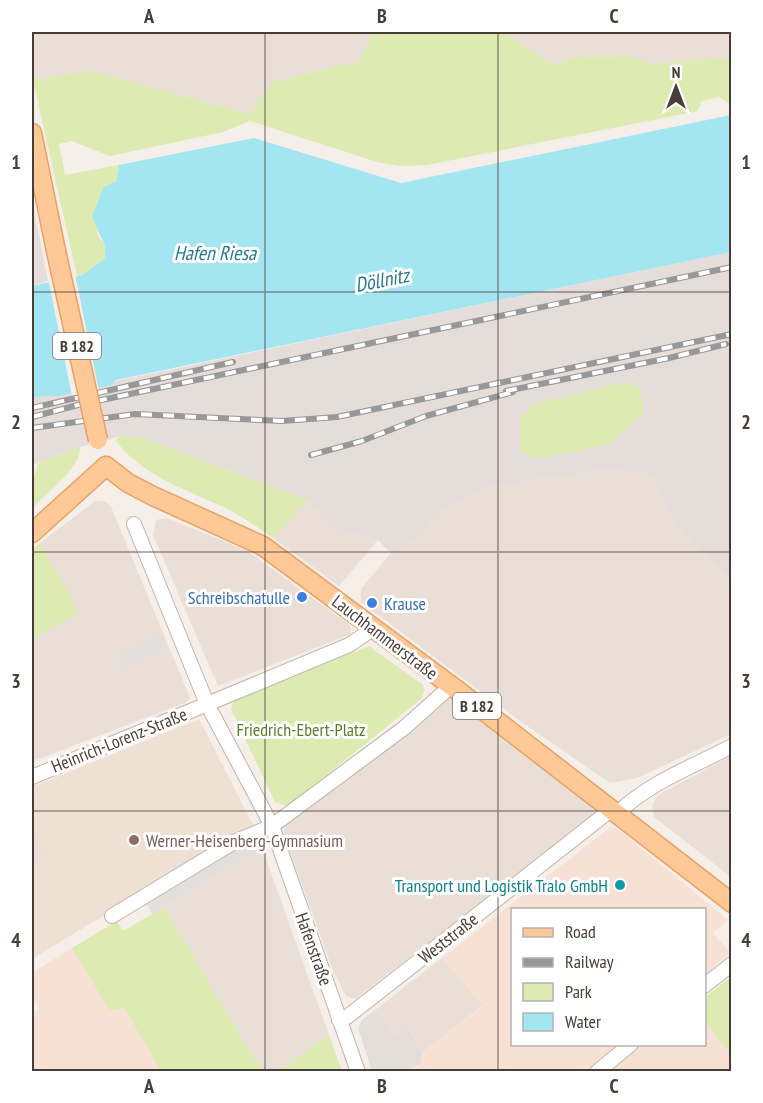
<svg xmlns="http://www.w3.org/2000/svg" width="763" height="1103" font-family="'PT Sans Narrow',sans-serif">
  <rect width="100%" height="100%" fill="#f5eee9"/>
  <path fill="#e9dfd7" d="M32,32h342l-15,29 -86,21 -23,32 -159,-43 -58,9z
    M502,32h229v25l-81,7 -20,-8 -53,1 -23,8z
    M605,470l42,4 6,4 22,45 56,57v154l-94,44 -27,5 -90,-62 -159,-119v-13l30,-36 32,-18 11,-20 51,-28z
    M308,500l35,32 35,8 -39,46 -66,-48z
    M95,501l11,1 5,5 79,191 -3,4 -151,58 -4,5v-126l46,-26 -38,-70z
    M167,518l79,32 100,72 5,4v8l-133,52 -65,-151 3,-15z
    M452,698l136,103 8,13 -241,185 -9,-3 -14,-28 -49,-136 3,-8 157,-125z
    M731,756v121l-77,-60 -2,-12 6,-10z
    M32,826l17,29 -17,11z
    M262,848l67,187 -51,36h-13l-17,-22 -84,-142z
    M442,958l41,47 -61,48 -13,-25 -11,8 -23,-26z"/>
  <path fill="#f7e0d4" d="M611,827l8,3 109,90 -15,13 18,20 -26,22 -1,-65h-192v134h192l1,-23 26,34v16l-326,1 16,-7 1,-12 61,-47 -41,-48z
    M72,948l37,62 15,-2 37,63 -129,1v-58l7,-5 -7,-13v-23z"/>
  <path fill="#e4ddda" d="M32,199l16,82 -16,5z
    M731,252v328l-56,-57 -22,-45 -6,-4 -42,-4 -120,17 -51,28 -11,20 -32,18 -13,-13 -35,-8 -35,-32 -167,-63 -20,-1 -41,11 -48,18v-68l27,-1 53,-11 4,-4z
    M375,1010l23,26 10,-9 14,26 -1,11 -16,7h-33l-14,-43 4,-8z"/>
  <path fill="#eee0d2" d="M199,719l54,106 -221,134v-93l17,-11 -17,-29v-39z"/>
  <path fill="#ddeab1" d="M374,32h128l52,33 23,-8 53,-1 21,8 81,-7 -1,45 -4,1 -7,-6 -19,4 -3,10 -271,54 -26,1 -24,-4 -127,-41 -27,11 -113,24 -38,-15 -13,3 6,31 54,-10 -3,17 -19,52 8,12v12l-22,17 -6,1 -44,-196 58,-9 159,43 23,-32 86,-21z
    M626,382l14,7 4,24 -34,31 -66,14 -13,-1 -10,-6 -2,-32 14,-15z
    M121,436l20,1 167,63 -35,38c-17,-12 -34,-24 -52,-32 -39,-18 -79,-31 -106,-66z
    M80,447c2,19 -35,48 -48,61v-25l6,-20z
    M40,543l39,70 -47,26v-89z
    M369,646l54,39 1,7 -3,7 -133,107 -13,-4 -44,-93 3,-9z
    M164,907l84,142 17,22h-104l-37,-63 -15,2 -37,-62 45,-27 6,10z
    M731,977v78l-26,-34v-24z
    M329,1035l13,36h-64z"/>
  <path fill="#e3dfdd" d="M162,634l6,13 -45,20 -6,-13z
    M254,833l8,15 -110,66 -9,-17z"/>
  <path fill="#a4e5f2" d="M731,115v137l-615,128 -4,5 -53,11 -27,1v-111l51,-11 22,-17v-12l-13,-30 12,-29 12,-5 3,-17 135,-27 147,45z"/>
  <path fill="#f5eee9" d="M75,274l24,117 -27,5 -24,-118z"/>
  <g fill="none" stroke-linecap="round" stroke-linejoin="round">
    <g stroke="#c1b4ab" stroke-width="16">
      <path id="minor" d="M134,524l73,180 65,122 86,246
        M32,777l317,-132 25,-17
        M618,813c30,-30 76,-47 114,-67
        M112,916l122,-74 38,-16 132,-98 47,-42
        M704,986l28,-22
        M339,1020l8,-3 265,-208
        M597,1072l34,-28"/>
    </g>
    <g stroke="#e7a164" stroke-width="21">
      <path id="major" d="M32,133l24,118
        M106,466l22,17 25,13 110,50 194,144 275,213
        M32,533l74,-67"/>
    </g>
    <use href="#minor" stroke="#fff" stroke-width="14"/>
    <use href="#major" stroke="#ffc997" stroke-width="18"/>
    <g stroke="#989898" stroke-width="6">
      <path id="rail" d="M506,391l163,-33 57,-14
        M32,408l201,-46
        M32,417l46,-12 654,-138
        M32,428l103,-14 147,7 55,-4 395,-83
        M311,455l51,-14 64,-25 87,-24"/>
    </g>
    <use href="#rail" stroke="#fff" stroke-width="4" stroke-dasharray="11" stroke-linecap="butt"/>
    <g stroke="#e7a164" stroke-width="21" stroke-linecap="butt">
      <path id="major-bridge" d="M56,251l42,189"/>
    </g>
    <use href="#major-bridge" stroke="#ffc997" stroke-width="18"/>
  </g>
  <path fill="none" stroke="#493d37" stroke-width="1.5" stroke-opacity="0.55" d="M265,32v1040M498,32v1040M32,292h700M32,552h700M32,811h700"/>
  <g fill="#3f7fe0" stroke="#fff" stroke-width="2">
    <circle cx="302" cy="597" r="6"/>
    <circle cx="372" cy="603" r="6"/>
  </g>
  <circle fill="#8d6e63" stroke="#fff" stroke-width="2" cx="134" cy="840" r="6"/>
  <circle fill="#0f9aa8" stroke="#fff" stroke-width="2" cx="620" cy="885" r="6"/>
  <g text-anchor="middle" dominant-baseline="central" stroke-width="6" stroke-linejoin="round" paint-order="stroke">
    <g fill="#fff" stroke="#807773" stroke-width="1.5">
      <rect x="53" y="333" width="48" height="26" rx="4.5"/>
      <rect x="453" y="693" width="48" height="26" rx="4.5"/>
    </g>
    <g font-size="16" font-weight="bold" fill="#493d37">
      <text x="77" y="346">B 182</text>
      <text x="477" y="706">B 182</text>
    </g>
    <g font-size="18" fill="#366cbe" stroke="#fff" text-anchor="end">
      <text x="290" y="597">Schreibschatulle</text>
      <text x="384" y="603" text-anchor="start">Krause</text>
    </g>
    <g font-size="18" fill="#493d37" stroke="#fff">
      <text transform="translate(385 637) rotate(37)">Lauchhammerstraße</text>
      <text transform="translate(119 740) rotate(-22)">Heinrich-Lorenz-Straße</text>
      <text transform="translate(448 938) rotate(-38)">Weststraße</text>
      <text transform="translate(314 949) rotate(70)">Hafenstraße</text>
    </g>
    <g font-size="18" fill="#5c7d28" stroke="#fff">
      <text x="301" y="729">Friedrich-Ebert-Platz</text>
    </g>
    <g font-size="18" fill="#785e54" stroke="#fff" text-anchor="start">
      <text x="146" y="840">Werner-Heisenberg-Gymnasium</text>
    </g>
    <g font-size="18" fill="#0d838f" stroke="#fff" text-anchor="end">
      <text x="608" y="885">Transport und Logistik Tralo GmbH</text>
    </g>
    <g font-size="20" font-style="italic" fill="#257b8e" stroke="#fff">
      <text x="215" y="253">Hafen Riesa</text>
      <text transform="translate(382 280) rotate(-11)">Döllnitz</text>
    </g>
  </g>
  <rect width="763" height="1103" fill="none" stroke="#ffffff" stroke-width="66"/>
  <rect x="511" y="908" width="195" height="138" fill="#ffffff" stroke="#b6b1af" stroke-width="1.5"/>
  <rect x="523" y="928" width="30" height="9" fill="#ffc997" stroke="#b6b1af" stroke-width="1.5"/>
  <text x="565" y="938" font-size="18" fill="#493d37">Road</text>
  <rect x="523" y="958" width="30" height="9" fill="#989898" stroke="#b6b1af" stroke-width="1.5"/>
  <text x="565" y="968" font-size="18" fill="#493d37">Railway</text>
  <rect x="523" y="983" width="30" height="18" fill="#ddeab1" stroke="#b6b1af" stroke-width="1.5"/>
  <text x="565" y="998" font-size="18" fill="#493d37">Park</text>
  <rect x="523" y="1013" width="30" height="18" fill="#a4e5f2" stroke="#b6b1af" stroke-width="1.5"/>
  <text x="565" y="1028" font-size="18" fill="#493d37">Water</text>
  <g transform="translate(676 87)" stroke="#ffffff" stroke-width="4.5" paint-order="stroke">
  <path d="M0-4.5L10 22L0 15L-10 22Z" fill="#493d37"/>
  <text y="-9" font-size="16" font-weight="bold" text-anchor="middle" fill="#493d37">N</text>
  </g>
  <rect x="33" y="33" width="697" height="1037" fill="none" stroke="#493d37" stroke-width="2"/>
  <g font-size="20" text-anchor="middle" font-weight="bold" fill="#493d37">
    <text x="149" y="23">A</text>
    <text x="382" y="23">B</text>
    <text x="614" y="23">C</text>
    <text x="16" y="169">1</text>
    <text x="746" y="169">1</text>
    <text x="16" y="429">2</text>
    <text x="746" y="429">2</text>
    <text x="16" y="688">3</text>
    <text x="746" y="688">3</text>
    <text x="16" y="947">4</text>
    <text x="746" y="947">4</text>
    <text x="149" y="1093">A</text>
    <text x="382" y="1093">B</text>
    <text x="614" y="1093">C</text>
  </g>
</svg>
